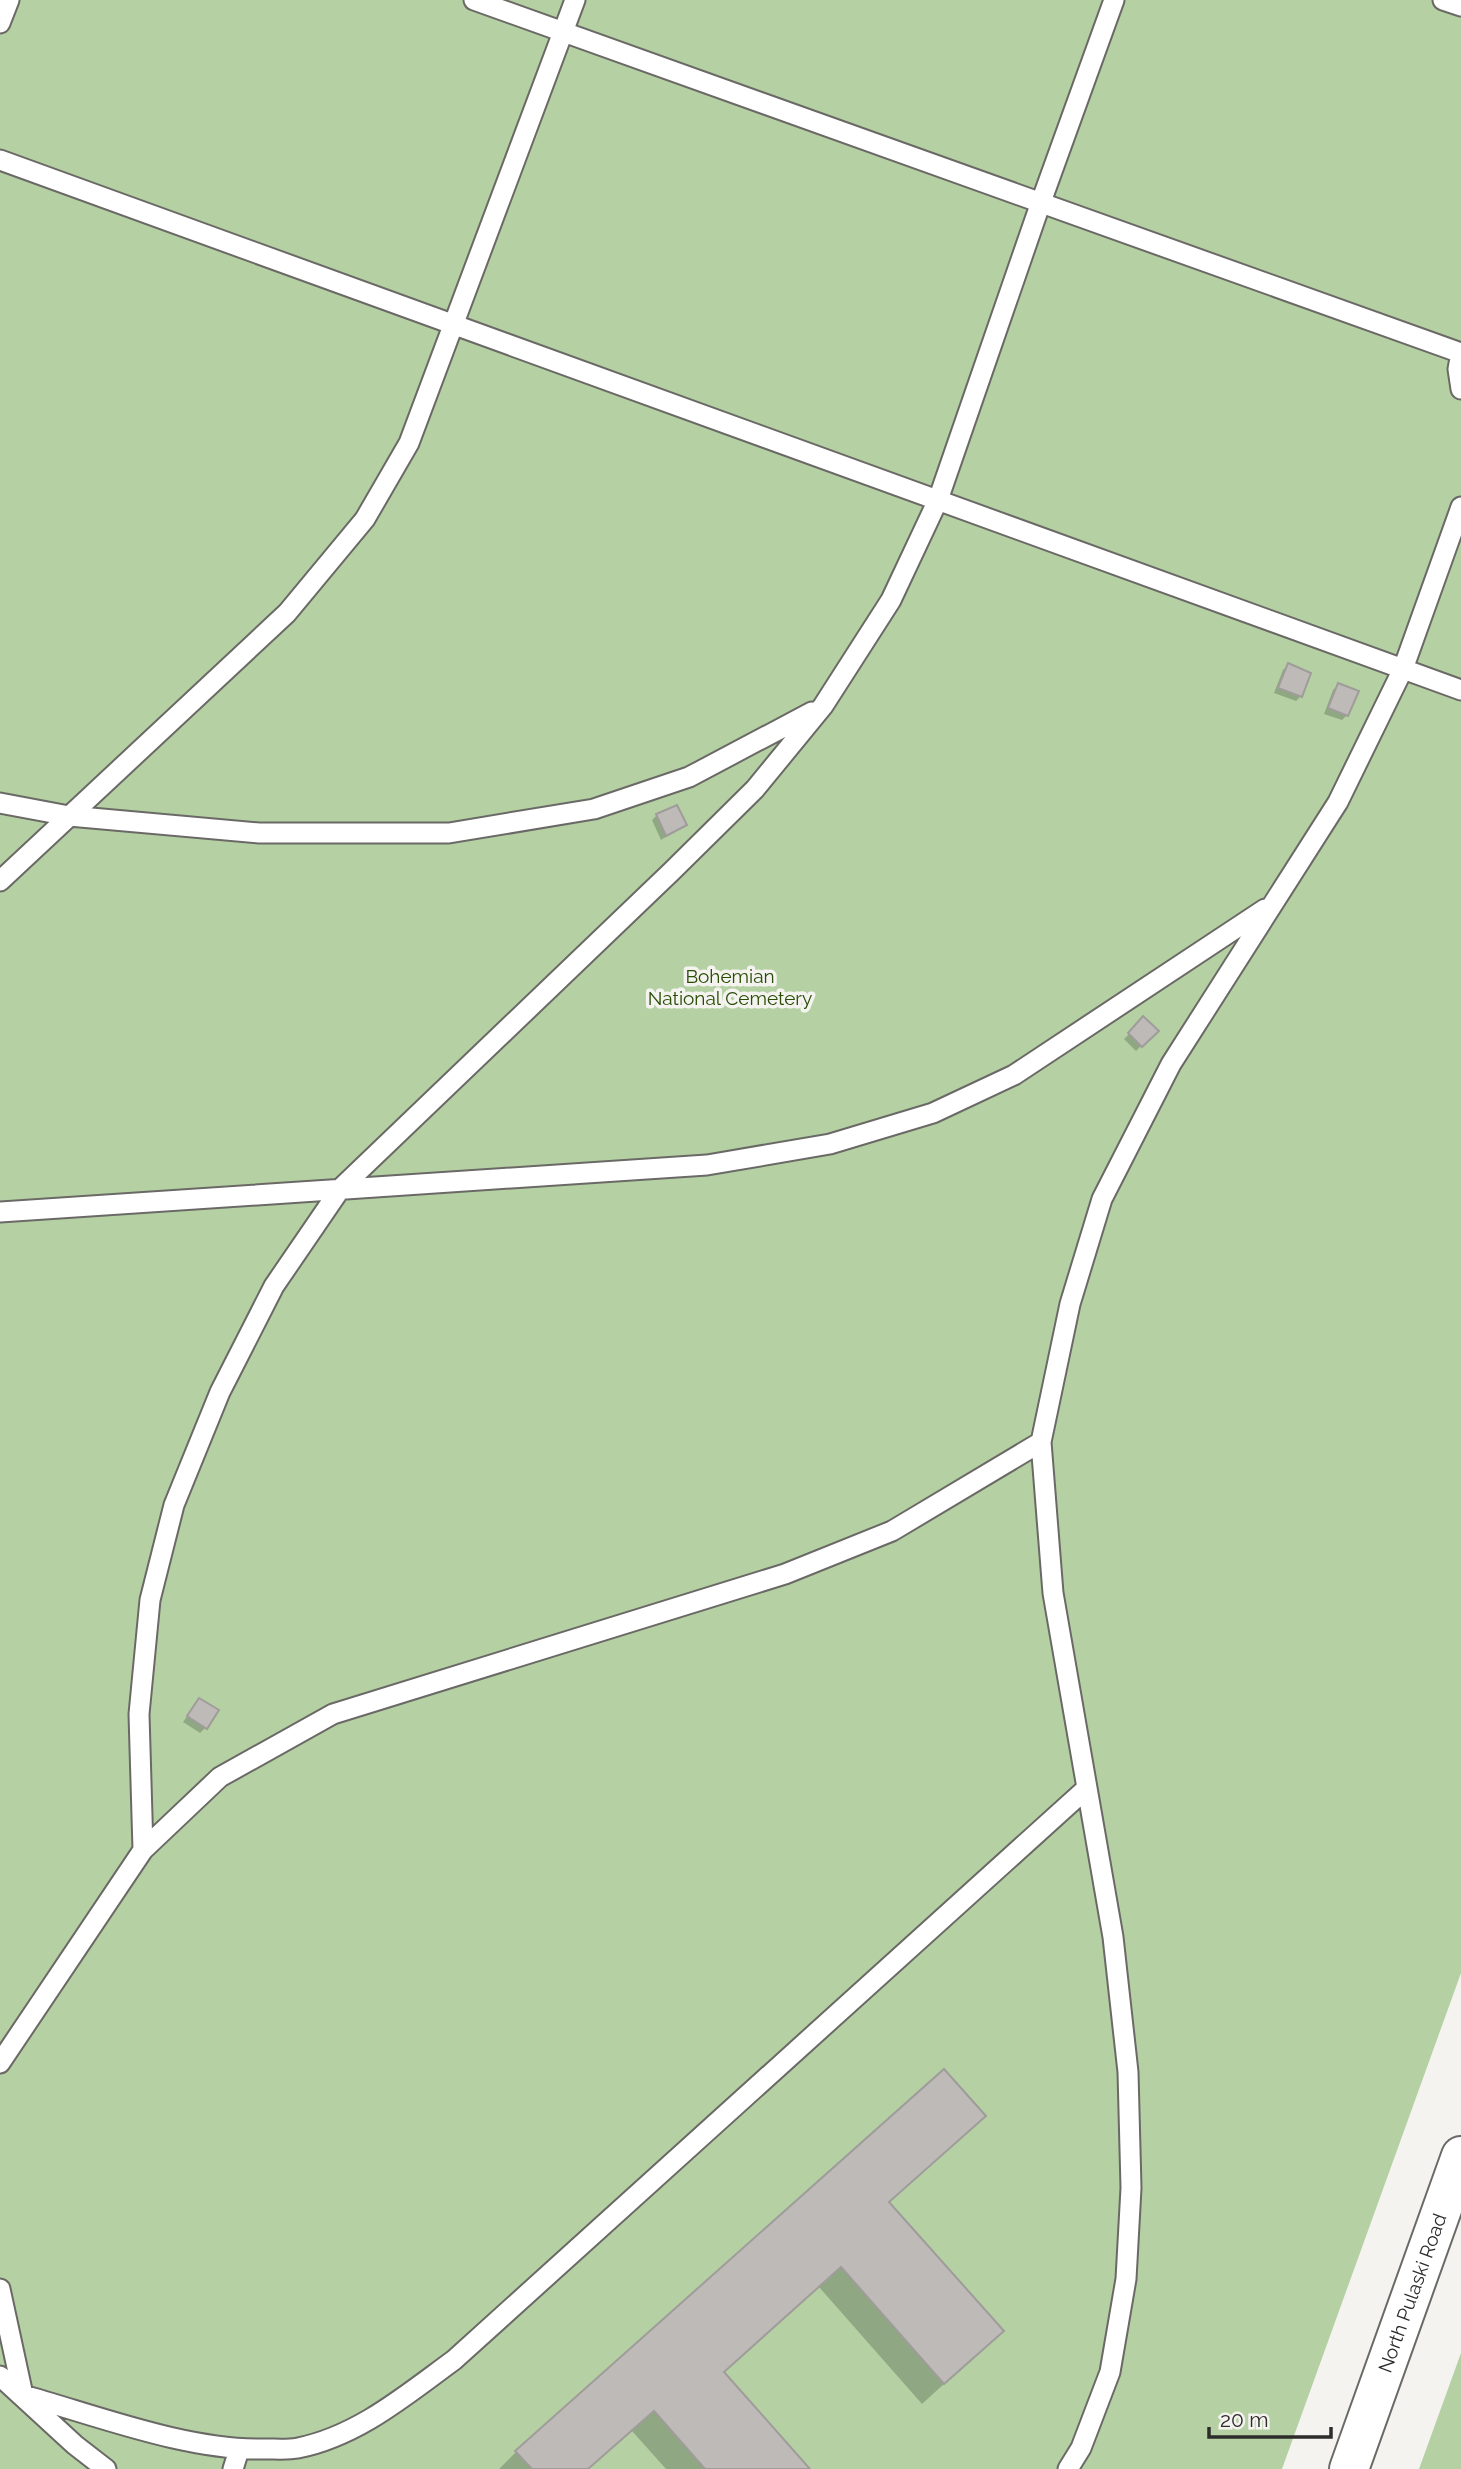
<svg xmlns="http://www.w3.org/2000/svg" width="1461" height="2469" font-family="Raleway,sans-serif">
  <rect width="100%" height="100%" fill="#f4f3f0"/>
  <path fill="#b5d1a4" d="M0,0h1461v1973l-179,496h-1282z
    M1461,2353v116h-42z"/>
  <path fill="#0003" d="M1288,665l13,31 -5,5 -22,-8 9,-23z
    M1338,685l9,30 -5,5 -18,-6 9,-24z
    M657,815l28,10 -24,15 -9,-20z
    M1144,1019l12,12 -20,20 -12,-12z
    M195,1705l10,23 -5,5 -17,-11z
    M962,2137l-74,66 114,128 -80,73 -103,-117 -96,86 84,96h-141l-34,-38 -44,38h-89l17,-17z"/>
  <path fill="#bdbab8" stroke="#9f9c9a" stroke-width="2" d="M1288,663l23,10 -9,24 -24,-9z
    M1338,683l21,8 -11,25 -20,-8z
    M677,805l10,20 -21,11 -10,-22z
    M1143,1016l16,15 -17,16 -14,-14z
    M199,1698l20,12 -12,19 -20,-13z
    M944,2069l42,47 -97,86 115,129 -60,53 -103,-117 -117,105 86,97h-105l-51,-58 -66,58h-56l-17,-18z"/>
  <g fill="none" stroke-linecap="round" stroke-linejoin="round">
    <g stroke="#6a6966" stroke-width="23">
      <path id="lane" d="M474,0l987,353 -3,16 3,20
        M1443,0l18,6
        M0,23l9,-23
        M0,160l1461,530
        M0,803l69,13 190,17h190l145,-24 95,-32 123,-65
        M0,881l287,-268 78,-94 44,-76 166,-443
        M0,1212l707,-47 123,-21 103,-31 81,-38 251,-166
        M143,1850l-4,-136 11,-114 24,-95 46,-113 54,-106 67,-98 331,-317 83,-82 68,-83 68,-106 47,-100 103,-298 73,-202
        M0,2063l143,-213 77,-73 113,-63 452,-140 107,-43 149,-89
        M0,2289l23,106c75,21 165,56 243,54 10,0 22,1 32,-1 60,-12 108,-53 156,-88l633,-572
        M0,2376l75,69 31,24
        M233,2469l6,-19
        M1068,2469l13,-21 29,-76 16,-93 5,-91 -3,-116 -15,-135 -60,-344 -12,-151 29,-138 32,-105 69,-135 167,-262 65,-133 58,-162"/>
    </g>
    <g stroke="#6a6966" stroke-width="42">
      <g id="secondary">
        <path id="s1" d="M1349,2469l112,-313"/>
      </g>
    </g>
    <use href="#lane" stroke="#fff" stroke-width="19"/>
    <use href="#secondary" stroke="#fff" stroke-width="38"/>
  </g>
  <g text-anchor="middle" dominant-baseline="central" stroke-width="7" stroke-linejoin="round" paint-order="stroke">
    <g font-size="19" fill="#294d05" stroke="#f4f3f0">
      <text x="730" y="976">Bohemian<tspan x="730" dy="22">National Cemetery</tspan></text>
    </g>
    <g font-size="19" fill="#2d2c2b" stroke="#f4f3f0">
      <text stroke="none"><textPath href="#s1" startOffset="187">North Pulaski Road</textPath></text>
    </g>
  </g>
  <path d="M1209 2427v10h122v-10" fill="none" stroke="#2d2c2b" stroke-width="3.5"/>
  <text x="1220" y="2427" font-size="21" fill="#2d2c2b" stroke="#f4f3f0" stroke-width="5" paint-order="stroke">20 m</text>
</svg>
